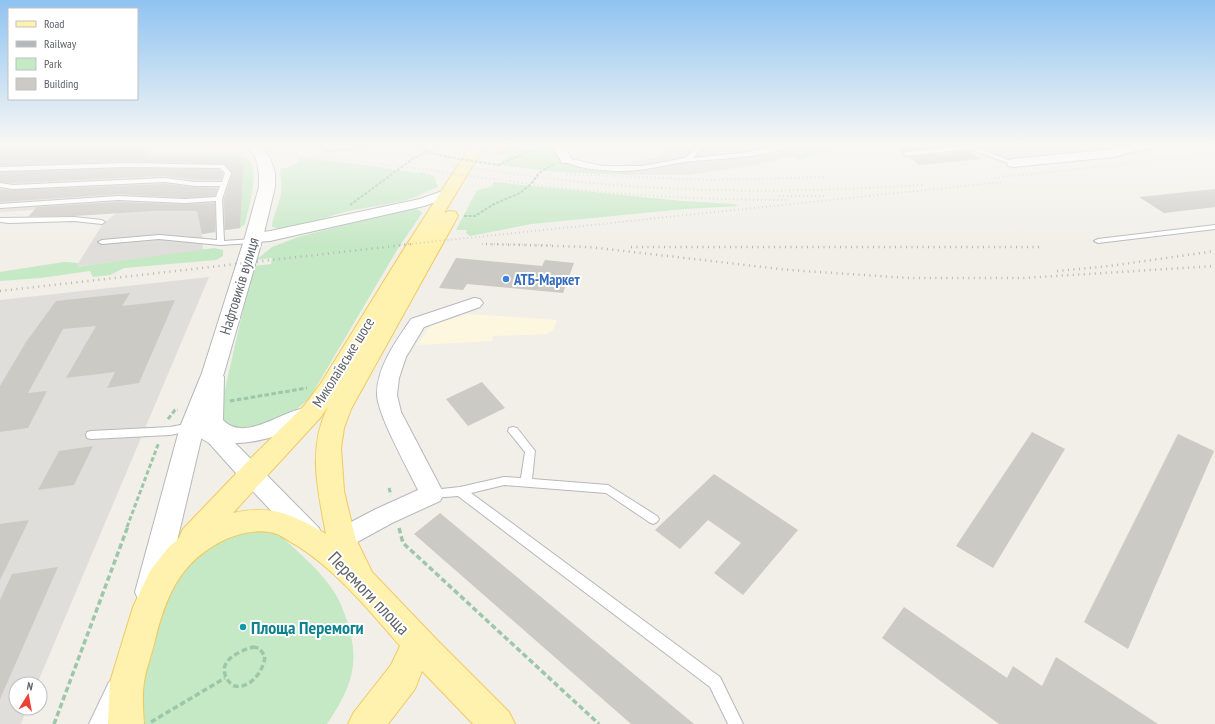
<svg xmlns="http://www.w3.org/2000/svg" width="1215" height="724" font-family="'PT Sans Narrow',sans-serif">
  <rect width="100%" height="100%" fill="#f1efe8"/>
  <path fill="#fef7e0" d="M468,314l89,6 -4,10 -7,4 -53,2 -1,5 -75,4 14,-20z"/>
  <path fill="#e0deda" d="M671,145h154l-32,11 -37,9 -68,10h-59l-6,-12 35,-6z
    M972,145h134l-9,1 11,7 -99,7z
    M0,157h238l2,71 -38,6 1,17 -127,16 26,-42 14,-12 -89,5 7,-8 -34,2z
    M209,277l-172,407h-21v24h11l-6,16h-21v-424z"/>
  <path fill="#c5e8c5" d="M499,145h60l-2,1 9,17 29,7 32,2 2,3 -69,-3 -62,-7 6,-5 3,-6h-13z
    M825,145h21l-48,15 -5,-4z
    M137,152l96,2c5,1 11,1 15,5 13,12 0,49 -3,65l-5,4 4,-65 -159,-5z
    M298,157l74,9 45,7 4,-1 13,4 4,11c-9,3 -17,8 -25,11 -26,8 -53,9 -79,17 -18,6 -43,17 -62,12 0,-9 5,-17 7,-26 4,-10 2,-22 1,-33h7l11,-6z
    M494,182l189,19 51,3 4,2 -53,3 -154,15 -61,12 -4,-3 1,-3h-11l21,-40 14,-3z
    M415,209l4,1 3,3 -25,37 -88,149 -17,14 -37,14 -19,1 -11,-6 -5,-11 33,-145 18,-2 1,-6 -16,2 16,-13 26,-10 58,-15z
    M214,248l9,2v6l-7,4 -92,8 -14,7 -17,2 -3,-6 -50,7 -40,3v-9l64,-10 14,1 -1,4z
    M238,530l39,2c17,17 39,34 53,54 8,10 13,23 17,35 14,43 4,67 -20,103h-191v-15l31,-115 25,-37z"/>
  <path fill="#cccac5" d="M0,145h145v12h93l6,6 -4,65 -15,2 -1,-31 8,-26 -8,-9 -98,-2 -126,4z
    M892,145h66l-52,6 -4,2z
    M969,151l12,8 -62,6 -10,-8z
    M126,168l93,1 4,4 -2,7h-26l-30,-4 -152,7 -13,-1v-10z
    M165,184l30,3 23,1 -3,8 -30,2 -67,-4 -118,8v-13l13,1z
    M1215,189v18l-51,6 -25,-16z
    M118,202l67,2 30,-1v29l-13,2 -5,-23h-45l-78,5h-45l8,-9z
    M456,258l86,8 3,-6 29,3 -11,30 -96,-9 -4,6 -24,-2z
    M130,293l-8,13 53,-6 -36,83 -32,5 8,-16 -49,6 30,-52 -33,3 -35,64 19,-2 -19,37 -28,4v-46l26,-44 30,-41z
    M482,382l23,26 -37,18 -22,-27z
    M1032,432l33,17 -72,119 -37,-22z
    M1178,434l36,17 -86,198 -44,-27z
    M93,446l-19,39 -36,5 21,-39z
    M714,474l84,56 -55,65 -29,-22 27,-30 -33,-23 -28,29 -25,-19z
    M440,513l254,211h-63l-217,-190z
    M29,520l-29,60v-56z
    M58,567l-58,132v-99l12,-26z
    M904,607l103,71 6,-12 29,20 14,-29 102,67h-159l-117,-86z"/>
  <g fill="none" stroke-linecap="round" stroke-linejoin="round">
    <g stroke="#b5b8bc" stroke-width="2">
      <path id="service" d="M699,145h6l-12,13 55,-6 33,-7h6v1c-17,12 -79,13 -102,16 -21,3 -41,9 -63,9 -15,0 -47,-2 -59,-11l3,-2 37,8h39l43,-8z
        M970,145l46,18 -5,1 -42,-15 -63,7 -3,-2 3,-2z
        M126,163l98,2 7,8 -9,26 2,42 29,-2 4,2 -4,2 -33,2 -61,-6 -57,5 -4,-2 4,-2 57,-5 58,5 -1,-39 -31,2 -67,-3 -118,8v-4l118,-8 67,3 31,-2 4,-11h-25l-30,-4 -152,7 -13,-2v-4l13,2 152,-7 30,4h27l3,-9 -5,-5 -94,-1 -126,4v-4z
        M74,217l28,3 3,2 -3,2 -28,-3 -65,2 -9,-1v-4z
        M1215,225v4l-117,14 -4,-2 4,-2z
        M191,423l4,1 1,3 -1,3 -25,5 -79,4 -4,-1 -1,-3 1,-3 4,-1 79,-4z
        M513,427l4,1 18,23 -3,28 76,6 49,31 2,3 -2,3 -4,2 -4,-2 -43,-29 -102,-8 -33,8 249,184 23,47h-15l-18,-37 -252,-191 -26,2 -4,-1 -1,-3 1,-3 4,-1 28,-3 44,-10 17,1 4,-26 -17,-21 1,-3z"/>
    </g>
    <g stroke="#b5b8bc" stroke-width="2">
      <path id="minor" d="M557,145h12l-2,6 5,9 -2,3h-8l-7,-12z
        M1129,145h28l-2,3 -16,2 -25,7 -101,10 -5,-1 -1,-3 1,-3 5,-1 100,-10z
        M448,189l5,1 2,3 -2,3 -29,10 -154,35 -16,1 -5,-2 -3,-3 3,-3 21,-3 150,-32z
        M474,298l6,1 3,4 -3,4 -56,20 -18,30 -7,21 -2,17 4,17 43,82 -4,7 -48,22 -42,23 -9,4 -9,-4 -3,-7 3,-7 44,-23 42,-19c-10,-21 -41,-76 -41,-96 0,-27 19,-53 34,-75z
        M214,370l7,2 3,5 -1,43c25,26 68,-19 92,-11l3,5c-9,16 -65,30 -83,29l84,85 3,7 -3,7 -9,3 -9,-3 -58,-61 -34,-38 -12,-7 -12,-3 -4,-6 4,-6 7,-2 11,2 1,-44 3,-5z"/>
    </g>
    <g stroke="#b5b8bc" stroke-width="2">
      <path id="tertiary" d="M246,145h14l10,13 5,15v14l-12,50 -39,136 -20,54 -39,165 -4,10 -11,4 -11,-4 -4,-10 45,-165 22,-54 43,-136 14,-50v-14l-3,-15z"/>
    </g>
    <g stroke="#b6babf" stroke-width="2">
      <path id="secondary" d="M121,677l12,5 5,12 -13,30h-36l20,-42z"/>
    </g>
    <g stroke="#f2c960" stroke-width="2">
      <path id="primary" d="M471,145h14l-41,68 6,-2 6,1 2,4 -107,193 -7,19 -3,20 3,43 11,46 17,35 66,69 71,71 6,12h-42l-51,-53 -7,18 -27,35h-40l6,-12 37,-47 9,-19c-32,-37 -63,-75 -104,-101 -6,-3 -12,-8 -19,-11 -16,-6 -38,-1 -53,6 -45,22 -59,58 -70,104 -3,12 -8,25 -10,38 -2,14 -1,28 0,42h-36l2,-42 23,-75 17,-36 18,-23 11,-10 4,-9 69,-72 52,-51 17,-23 81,-131zM328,407c-21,41 -10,84 -2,127 -33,-19 -54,-30 -93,-21l87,-95z"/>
    </g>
    <path stroke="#9cc7a9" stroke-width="2" stroke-dasharray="3 1.5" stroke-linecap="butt" d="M317,145l13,6 49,-6
      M411,145l17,6 11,-6
      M426,152l22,5
      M498,165l39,-17 13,-2
      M350,205l64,-47 14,-7
      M464,216h11l19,-12 26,-11 11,-9 8,-11 15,-9"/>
    <path stroke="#9cc7a9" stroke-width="3" stroke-dasharray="4.5 2.5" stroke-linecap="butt" d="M230,401l77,-13
      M168,419l7,-9h3
      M389,488l2,7
      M127,527l32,-85"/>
    <path stroke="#9cc7a9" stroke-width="3.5" stroke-dasharray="5.5 3" stroke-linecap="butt" d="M399,528l4,15 196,181
      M253,647l6,1 6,8c-1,14 -14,33 -30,30 -4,-1 -7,-5 -9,-9 -8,-17 14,-26 27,-30z
      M151,722l74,-44
      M54,724l74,-198"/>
    <use href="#service" fill="#fff" fill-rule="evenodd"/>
    <use href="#minor" fill="#fff" fill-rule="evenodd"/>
    <use href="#tertiary" fill="#fff" fill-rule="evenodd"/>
    <use href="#secondary" fill="#fff" fill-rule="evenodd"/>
    <use href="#primary" fill="#fff2af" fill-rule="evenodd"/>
    <path stroke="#b6b7b8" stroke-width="2" stroke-dasharray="0.5 3.5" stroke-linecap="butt" d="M369,145c180,47 370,52 554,40
      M0,155c111,-7 222,-7 333,4 76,7 152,20 228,29 75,8 151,12 226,12
      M567,174l145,6 112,-3
      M995,178l220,-24
      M779,196h48
      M482,244l70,1
      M400,245l602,-63"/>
    <path stroke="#b6b7b8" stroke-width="2.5" stroke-dasharray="1 4.5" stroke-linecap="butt" d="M486,244l103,3 200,23 120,8h115l191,-12
      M631,247h408
      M1057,271l53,-5 105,-15
      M0,291l412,-47"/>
    <path stroke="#9cc7a9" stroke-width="2" stroke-dasharray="3 1.5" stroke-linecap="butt" d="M448,157l50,8"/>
  </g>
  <linearGradient id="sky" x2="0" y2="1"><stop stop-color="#8fc3f1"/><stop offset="0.59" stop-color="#f9f8f5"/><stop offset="1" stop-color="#f9f8f5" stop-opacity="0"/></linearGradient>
  <rect width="1215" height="246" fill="url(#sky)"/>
  <circle fill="#3f7fe0" stroke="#fff" stroke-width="1.5" cx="506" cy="279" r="4"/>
  <circle fill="#0f9aa8" stroke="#fff" stroke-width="1.5" cx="243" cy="627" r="4"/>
  <g text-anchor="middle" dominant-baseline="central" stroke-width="4" stroke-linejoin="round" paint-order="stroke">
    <g font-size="15" font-weight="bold" fill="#366cbe" stroke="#fff" text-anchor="start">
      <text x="514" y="279">АТБ-Маркет</text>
    </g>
    <g font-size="15" fill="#5f6368" stroke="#fff">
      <text transform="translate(239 286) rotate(-73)">Нафтовиків вулиця</text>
      <text transform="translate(343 362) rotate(-58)">Миколаївське шосе</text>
    </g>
    <g font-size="18" fill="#5f6368" stroke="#fff">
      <text transform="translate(369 593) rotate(46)">Перемоги площа</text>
    </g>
    <g font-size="18" font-weight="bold" fill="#0d838f" stroke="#fff" text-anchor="start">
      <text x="251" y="627">Площа Перемоги</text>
    </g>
  </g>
  <rect x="8" y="8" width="130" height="92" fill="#ffffff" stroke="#bfc1c3"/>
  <rect x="16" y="21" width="20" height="6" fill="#fff2af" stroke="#bfc1c3"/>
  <text x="44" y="28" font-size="12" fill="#5f6368">Road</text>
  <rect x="16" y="41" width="20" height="6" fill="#b6b7b8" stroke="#bfc1c3"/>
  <text x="44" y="48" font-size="12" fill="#5f6368">Railway</text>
  <rect x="16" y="58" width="20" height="12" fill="#c5e8c5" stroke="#bfc1c3"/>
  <text x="44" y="68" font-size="12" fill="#5f6368">Park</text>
  <rect x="16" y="78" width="20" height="12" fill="#cccac5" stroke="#bfc1c3"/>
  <text x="44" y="88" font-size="12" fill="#5f6368">Building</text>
  <g transform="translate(28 696) rotate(11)"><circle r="19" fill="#ffffff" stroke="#bfc1c3"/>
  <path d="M0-3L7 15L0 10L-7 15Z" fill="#ea4335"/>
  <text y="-6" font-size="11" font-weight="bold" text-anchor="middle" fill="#5f6368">N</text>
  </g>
</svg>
